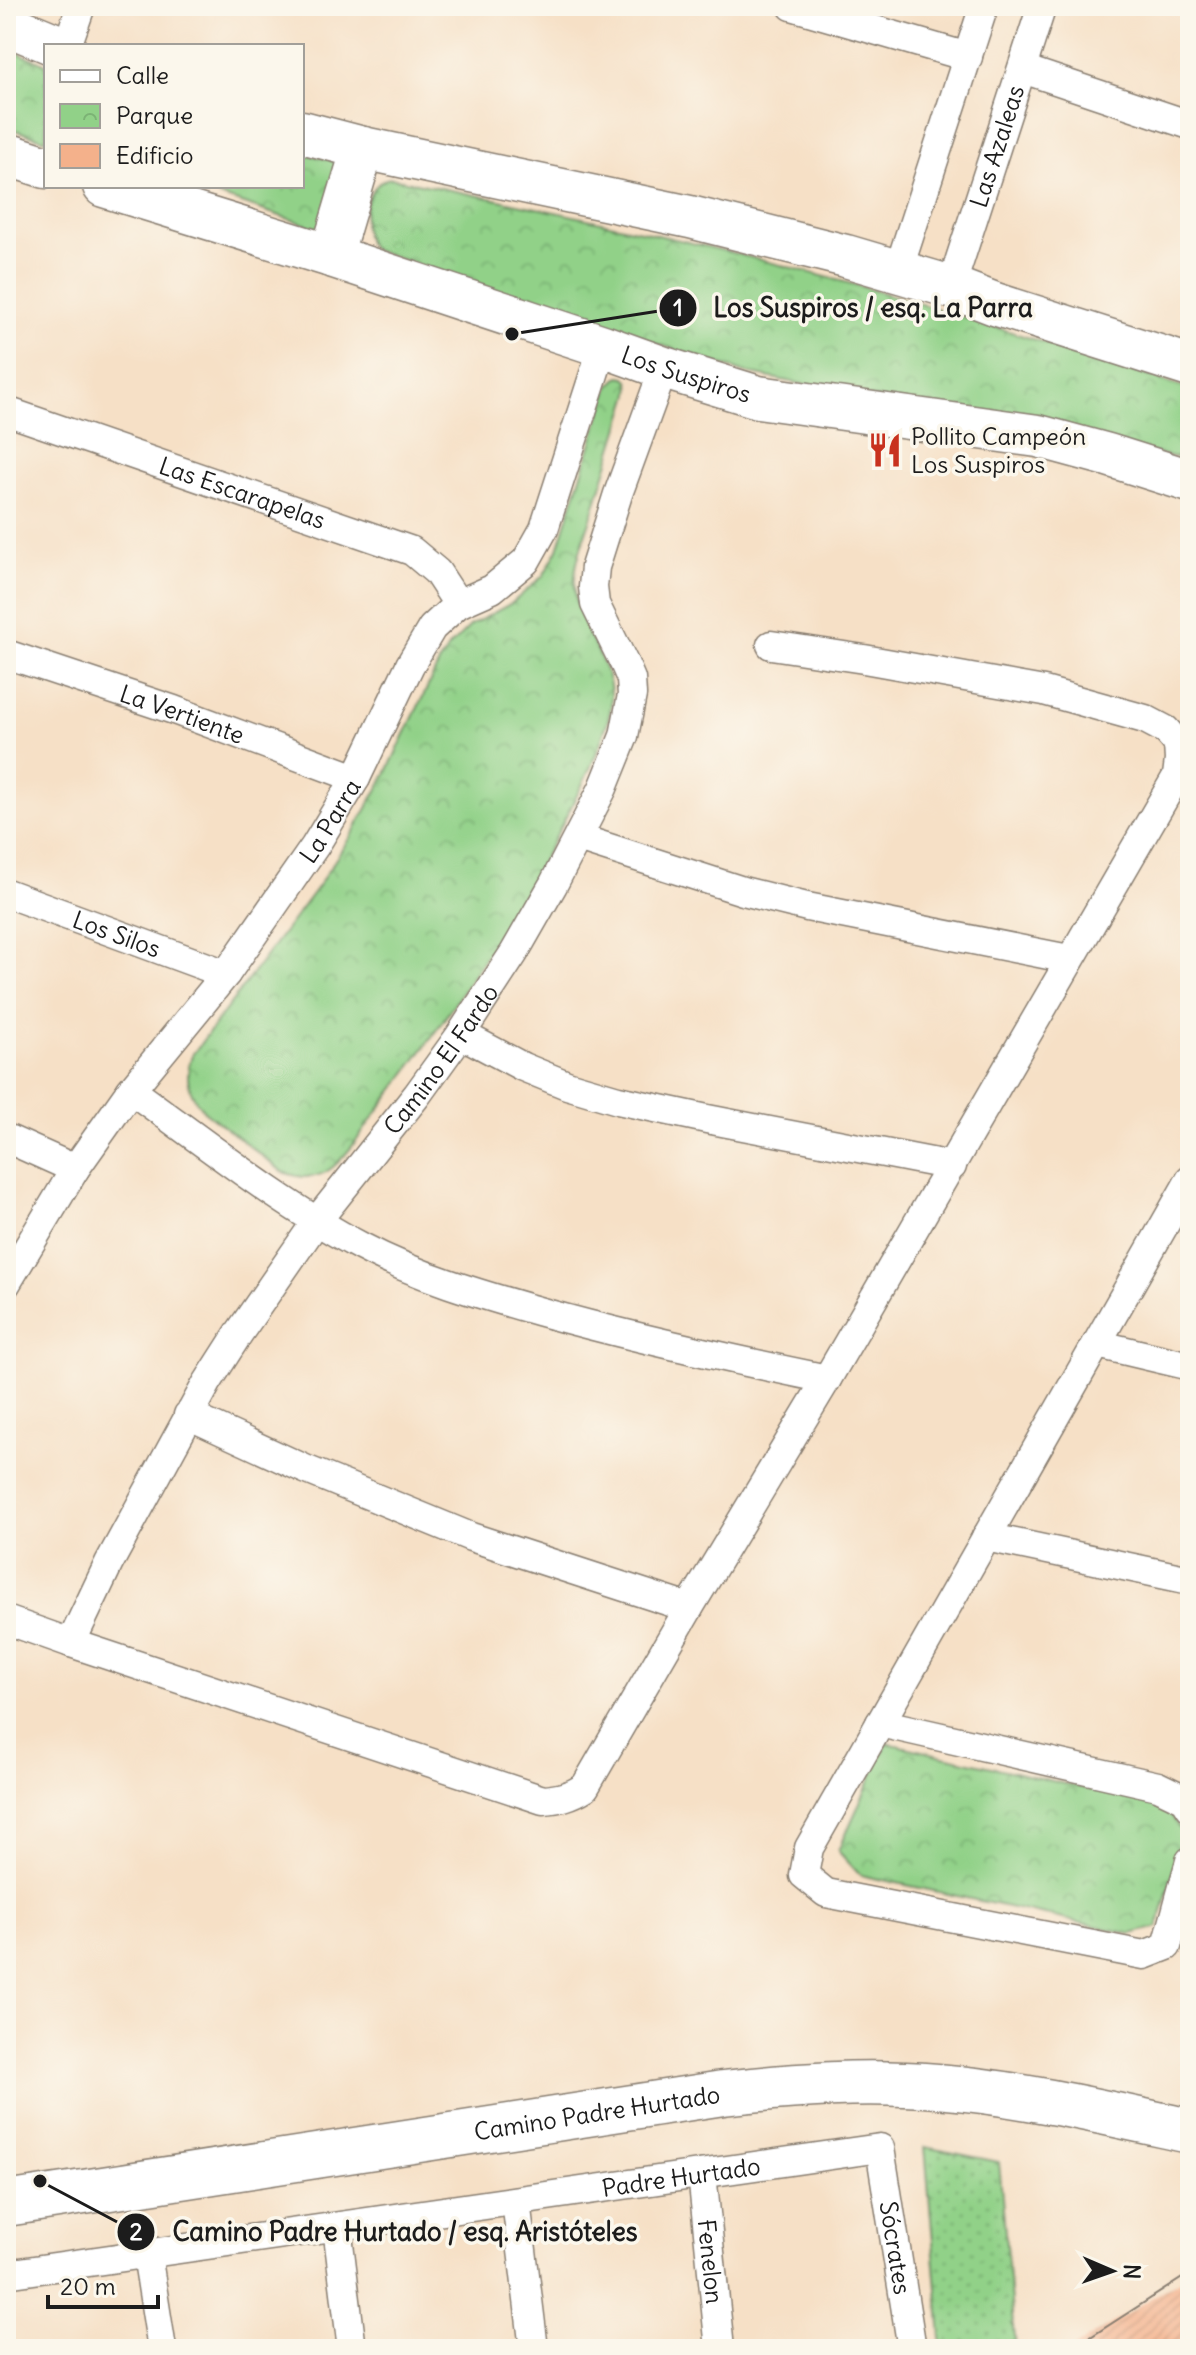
<svg xmlns="http://www.w3.org/2000/svg" width="1196" height="2355" font-family="Delius,sans-serif">
  <defs>
    <pattern id="grass-dots" width="8" height="8" patternUnits="userSpaceOnUse" patternTransform="scale(2)"><rect width="8" height="8" fill="#91d188"/><path d="M2 2h.1M6 6h.1" fill="none" stroke="#7cb375" stroke-width="1.8" stroke-linecap="round"/></pattern>
    <pattern id="park-crowns" width="20" height="18" patternUnits="userSpaceOnUse" patternTransform="scale(2)"><rect width="20" height="18" fill="#91d188"/><path d="M2 6a3 3 0 1 1 6 0M12 15a3 3 0 1 1 6 0" fill="none" stroke="#7cb375"/></pattern>
    <pattern id="building-hatch" width="6" height="6" patternUnits="userSpaceOnUse" patternTransform="scale(2)"><rect width="6" height="6" fill="#f4b18b"/><path d="M-1 1l2-2M0 6l6-6M5 7l2-2" fill="none" stroke="#d19877"/></pattern>
  </defs>
  <rect width="100%" height="100%" fill="#fbf7ec"/>
  <filter id="ink" filterUnits="userSpaceOnUse"><feTurbulence type="fractalNoise" baseFrequency=".0125" numOctaves="2"/><feDisplacementMap in="SourceGraphic" scale="16" xChannelSelector="R" yChannelSelector="G"/><feConvolveMatrix kernelMatrix="1 2 1 2 8 2 1 2 1" color-interpolation-filters="sRGB"/></filter>
  <filter id="wash" filterUnits="userSpaceOnUse"><feTurbulence type="fractalNoise" baseFrequency=".006" numOctaves="4" result="noise"/><feDisplacementMap in="SourceGraphic" scale="32" xChannelSelector="R" yChannelSelector="G"/><feGaussianBlur stdDeviation="1.8" result="paint"/><feColorMatrix in="noise" values="0 0 0 0 0 0 0 0 0 0 0 0 0 0 0 0 0 1.4 0 .05"/><feComposite in="paint" operator="in"/></filter>
  <g filter="url(#wash)">
    <rect width="100%" height="100%" fill="#f6e0c6"/>
    <path fill="url(#grass-dots)" stroke="#567652" stroke-width="2" d="M925,2147l74,15 16,187h-73z"/>
    <path fill="url(#park-crowns)" stroke="#567652" stroke-width="2" d="M6,48l40,16v76l-40,-13z
      M302,153l40,10 -22,66 -131,-43h113z
      M391,178c157,31 314,65 468,108 111,31 221,69 331,103v71l-444,-87 -373,-123c-17,-18 -9,-69 18,-72z
      M620,376l6,1c5,6 5,9 4,17 -12,38 -24,77 -36,115 -8,26 -22,55 -19,83 4,42 44,75 35,120 -10,42 -33,83 -53,122 -51,95 -109,184 -174,270 -14,18 -36,54 -54,66 -15,10 -29,8 -46,2l-79,-61c-16,-18 -20,-33 -12,-56l126,-169 36,-55 30,-53 56,-117 10,-15 21,-21 41,-22 31,-27 15,-27 52,-164z
      M887,1743l279,64 17,27 -25,93 -26,7 -272,-59 -22,-24z"/>
    <g id="blocks">
      <path fill="url(#building-hatch)" d="M1190,2273v76h-118z"/>
    </g>
  </g>
  <g filter="url(#ink)">
    <use href="#blocks" fill-opacity="0" stroke="#897e71" stroke-width="2"/>
    <g fill="none" stroke-linecap="round" stroke-linejoin="round">
      <g stroke="#897e71" stroke-width="31">
        <g id="street">
          <path d="M792,6l176,51"/>
          <path d="M67,46l14,-40"/>
          <path d="M1023,69l167,56"/>
          <path d="M898,271l86,-265"/>
          <path id="s1" d="M951,287l91,-281"/>
          <path id="s2" d="M6,411l406,140 25,21 21,32"/>
          <path id="s3" d="M6,654l168,56 182,68"/>
          <path d="M578,838l165,53 64,16 262,52"/>
          <path id="s4" d="M6,893l220,81"/>
          <path d="M461,1034l62,33 44,18 51,15 89,19 245,47"/>
          <path d="M131,1090c75,54 150,114 231,157 55,29 117,47 176,64 96,27 192,48 289,68"/>
          <path d="M6,1138l69,31"/>
          <path d="M1190,1180l-381,668 -5,27 22,18 318,62 23,-9 23,-85"/>
          <path id="s5" d="M6,1284l69,-115 56,-79 95,-116 89,-128 41,-68 54,-113 22,-37 26,-24 34,-15 34,-28 18,-32 59,-183"/>
          <path d="M1097,1344l93,22"/>
          <path d="M188,1415l117,54 166,68 218,71"/>
          <path d="M986,1537l204,43"/>
          <path id="s6" d="M6,1620l65,23 38,-80 98,-180 32,-50 77,-111 101,-127 44,-61 53,-81 39,-68 50,-97 21,-52 8,-41 -1,-16 -6,-14 -30,-61 -2,-17 2,-20 23,-73 46,-126"/>
          <path d="M71,1643l472,157c16,-1 28,-4 42,-13l104,-179 138,-229 350,-603 2,-16 -1,-16 -12,-14 -21,-11 -101,-28 -180,-32 -93,-14"/>
          <path d="M880,1723l278,63 27,13 5,8"/>
          <path id="s7" d="M702,2174l18,175"/>
          <path d="M516,2201l18,148"/>
          <path d="M337,2227l15,122"/>
          <path d="M147,2254l15,95"/>
          <path id="s8" d="M6,2274l874,-126 32,201"/>
        </g>
      </g>
      <g stroke="#897e71" stroke-width="45">
        <g id="secondary">
          <path d="M6,24l53,22"/>
          <path d="M302,132l61,16 327,69 156,39 105,31 44,17 195,62"/>
          <path d="M6,154l40,13"/>
          <path id="s9" d="M104,186l227,70 272,90 61,22 94,29 280,39 70,19 82,26"/>
          <path d="M331,256l32,-108"/>
        </g>
      </g>
      <g stroke="#897e71" stroke-width="47">
        <g id="primary">
          <path id="s10" d="M6,2204l717,-111c71,-8 142,-13 214,-7 85,7 170,27 253,45"/>
        </g>
      </g>
      <use href="#street" stroke="#fff" stroke-width="28"/>
      <use href="#secondary" stroke="#fff" stroke-width="42"/>
      <use href="#primary" stroke="#fff" stroke-width="44"/>
    </g>
  </g>
  <defs>
    <g id="restaurant-bare" transform="scale(2.76)"><path d="M-5-6h1v4h1v-4h1v4h1v-4h1v5L-1.5 .5V6h-2V.5L-5-1ZM5-6V6H3V1.5H1.5Q1.5-4 5-6Z" fill="#c8321e" stroke="#fbf7ec" stroke-width="2.5" paint-order="stroke"/></g>
  </defs>
  <g fill-rule="evenodd">
    <use href="#restaurant-bare" x="885" y="450"/>
  </g>
  <g text-anchor="middle" dominant-baseline="central" stroke-width="7" stroke-linejoin="round" paint-order="stroke">
    <g font-size="24" fill="#1c1c1c" stroke="#fbf7ec">
      <text stroke="none"><textPath href="#s1" startOffset="148">Las Azaleas</textPath></text>
      <text stroke="none"><textPath href="#s9" startOffset="612">Los Suspiros</textPath></text>
      <text stroke="none"><textPath href="#s2" startOffset="250">Las Escarapelas</textPath></text>
      <text stroke="none"><textPath href="#s3" startOffset="186">La Vertiente</textPath></text>
      <text stroke="none"><textPath href="#s5" startOffset="566">La Parra</textPath></text>
      <text stroke="none"><textPath href="#s4" startOffset="118">Los Silos</textPath></text>
      <text stroke="none"><textPath href="#s6" startOffset="762">Camino El Fardo</textPath></text>
      <text stroke="none"><textPath href="#s10" startOffset="598">Camino Padre Hurtado</textPath></text>
      <text stroke="none"><textPath href="#s8" startOffset="682">Padre Hurtado</textPath></text>
      <text stroke="none"><textPath href="#s8" startOffset="984">Sócrates</textPath></text>
      <text stroke="none"><textPath href="#s7" startOffset="88">Fenelon</textPath></text>
    </g>
    <g font-size="24" fill="#1c1c1c" stroke="#fbf7ec" text-anchor="start">
      <text x="911" y="436">Pollito Campeón<tspan x="911" dy="28">Los Suspiros</tspan></text>
    </g>
  </g>
  <path fill="none" stroke="#1c1c1c" stroke-width="3" d="M512 334L678 308M40 2181L136 2232"/>
  <g fill="#1c1c1c" stroke="#fbf7ec" stroke-width="3">
    <circle cx="512" cy="334" r="8"/>
    <circle cx="40" cy="2181" r="8"/>
    <circle cx="678" cy="308" r="20"/>
    <circle cx="136" cy="2232" r="20"/>
  </g>
  <g font-size="24" text-anchor="middle" font-weight="bold" fill="#fff">
    <text x="678" y="316">1</text>
    <text x="136" y="2240">2</text>
  </g>
  <g font-size="26" text-anchor="middle" font-weight="bold" fill="#1c1c1c" stroke="#fbf7ec" stroke-width="7" stroke-linejoin="round" paint-order="stroke">
    <text x="873" y="317">Los Suspiros / esq. La Parra</text>
    <text x="405" y="2241">Camino Padre Hurtado / esq. Aristóteles</text>
  </g>
  <rect width="1196" height="2355" fill="none" stroke="#fbf7ec" stroke-width="32"/>
  <rect x="44" y="44" width="260" height="144" fill="#fbf7ec" stroke="#a29f99" stroke-width="2"/>
  <rect x="60" y="70" width="40" height="12" fill="#ffffff" stroke="#a29f99" stroke-width="2"/>
  <text x="116" y="84" font-size="24" fill="#1c1c1c">Calle</text>
  <rect x="60" y="104" width="40" height="24" fill="url(#park-crowns)" stroke="#a29f99" stroke-width="2"/>
  <text x="116" y="124" font-size="24" fill="#1c1c1c">Parque</text>
  <rect x="60" y="144" width="40" height="24" fill="#f4b18b" stroke="#a29f99" stroke-width="2"/>
  <text x="116" y="164" font-size="24" fill="#1c1c1c">Edificio</text>
  <g transform="translate(1112 2271) rotate(92)" stroke="#fbf7ec" stroke-width="6" paint-order="stroke">
  <path d="M0-6L14 30L0 20L-14 30Z" fill="#1c1c1c"/>
  <text y="-12" font-size="22" font-weight="bold" text-anchor="middle" fill="#1c1c1c">N</text>
  </g>
  <path d="M48 2295v12h110v-12" fill="none" stroke="#1c1c1c" stroke-width="4"/>
  <text x="60" y="2295" font-size="24" fill="#1c1c1c" stroke="#fbf7ec" stroke-width="6" paint-order="stroke">20 m</text>
</svg>
